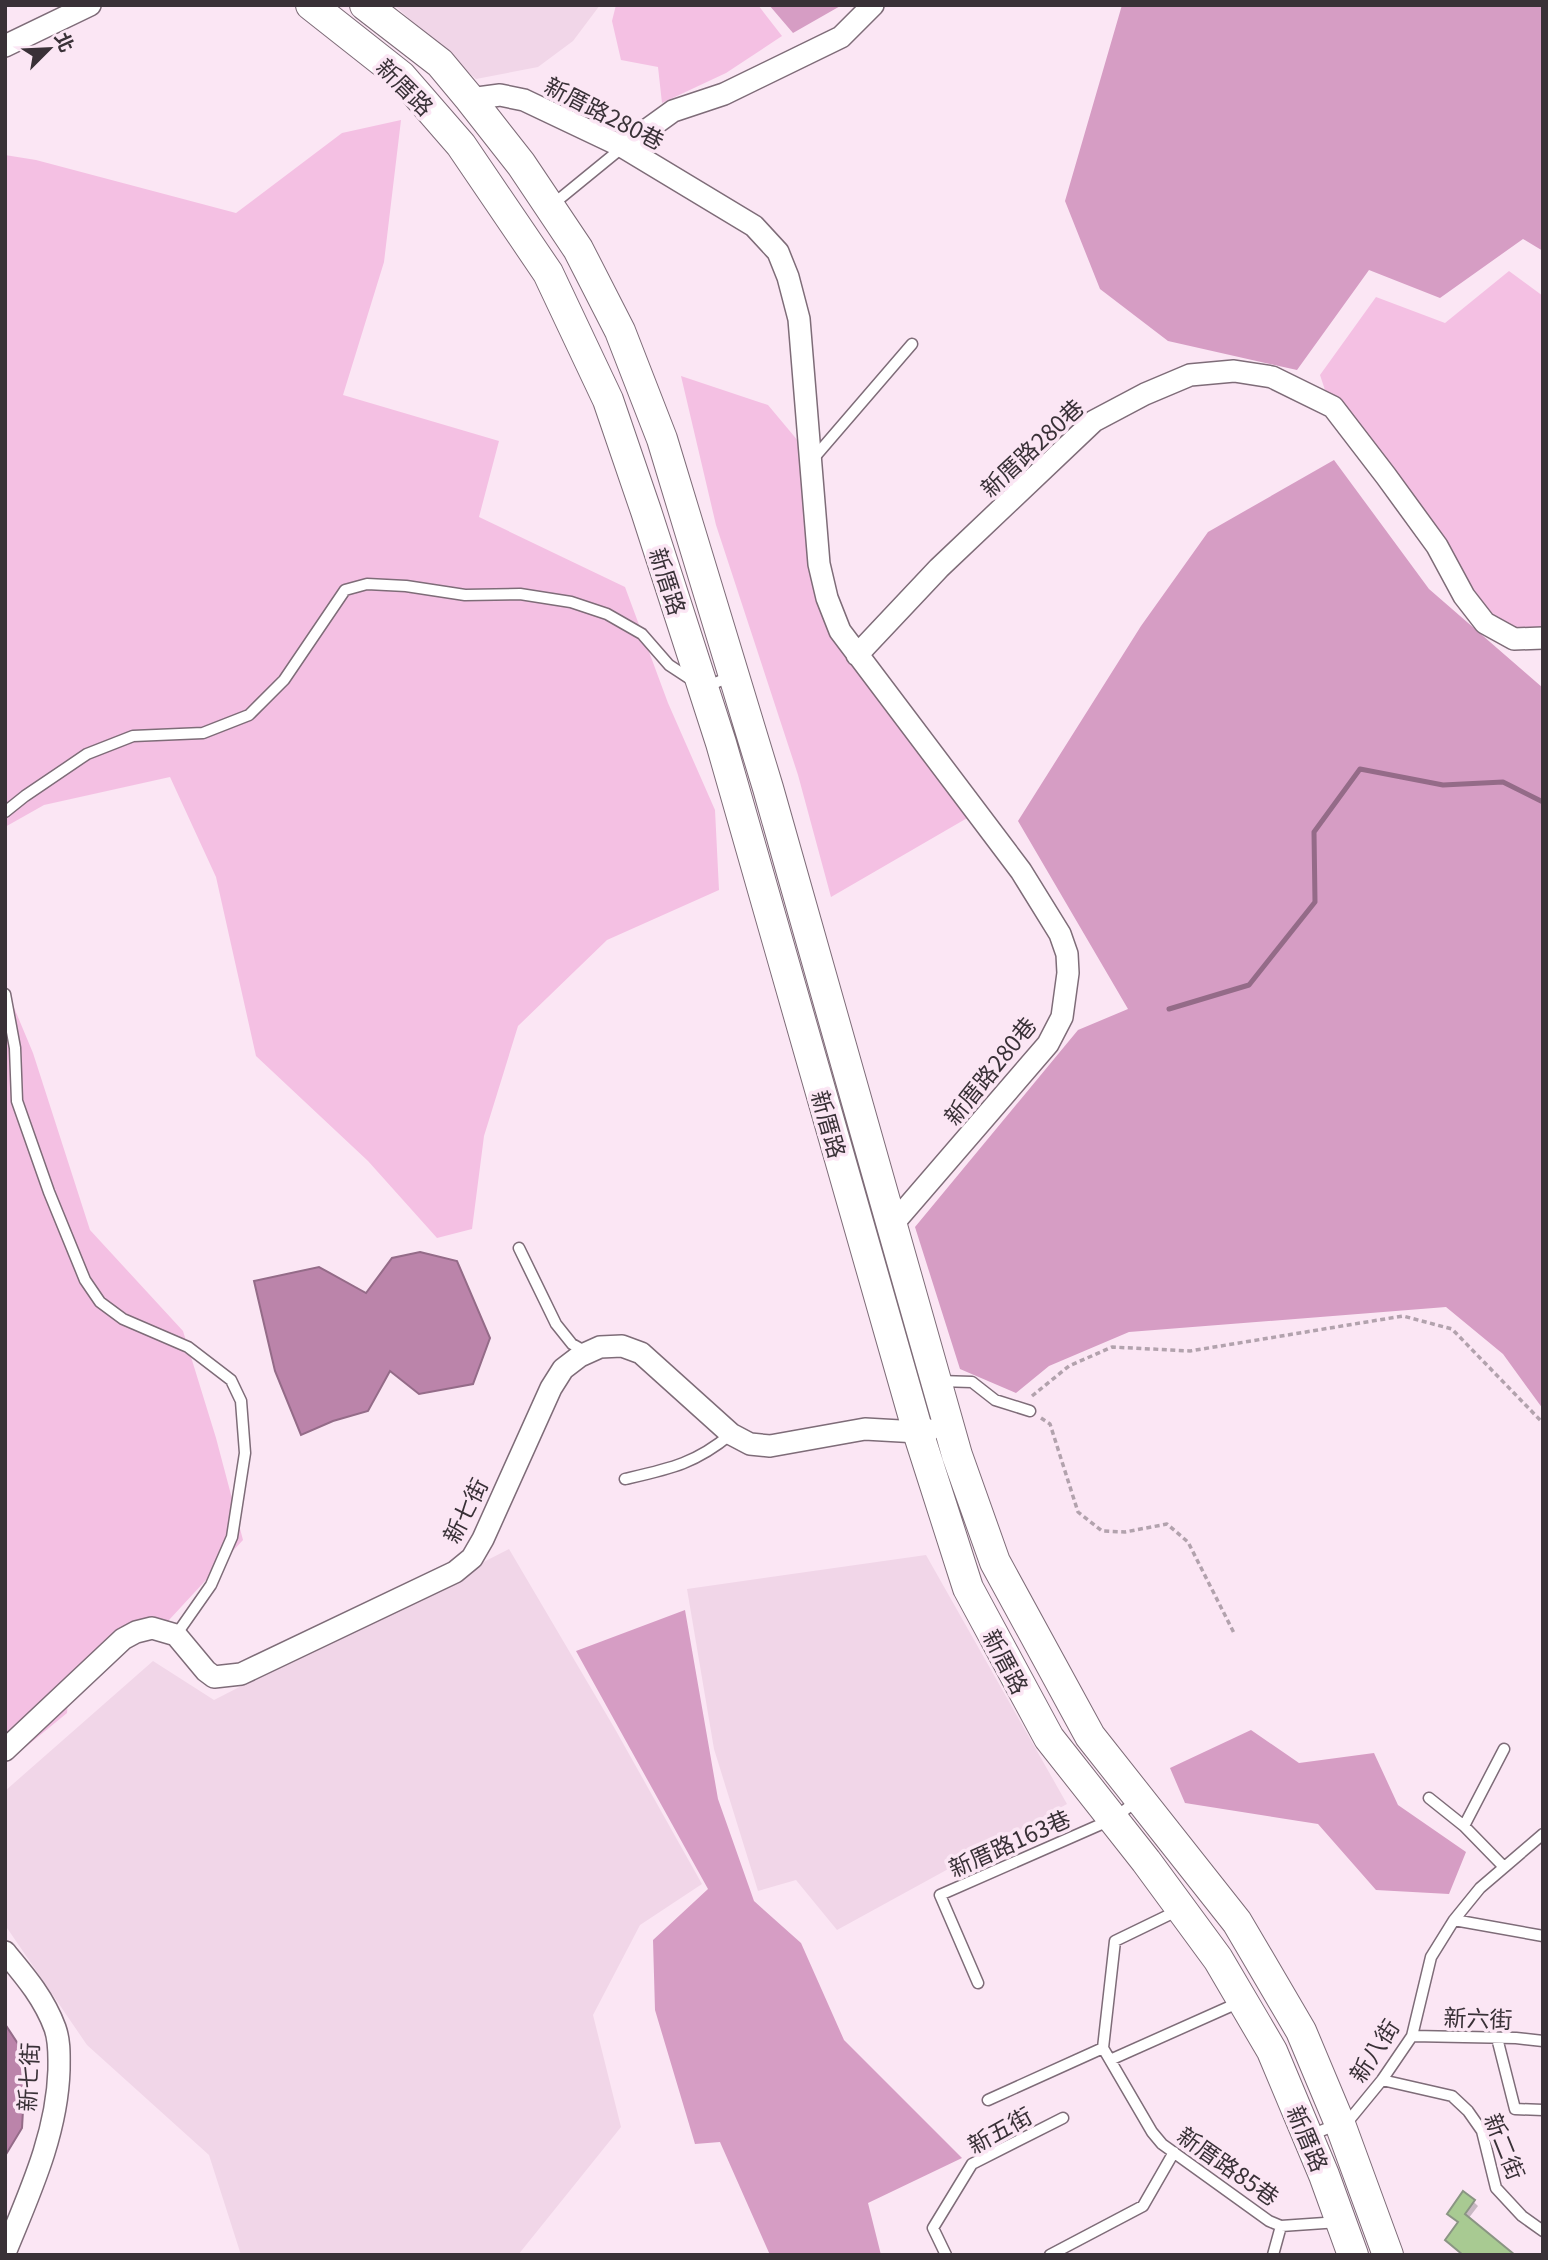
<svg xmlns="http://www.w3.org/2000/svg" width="1548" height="2260" font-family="Georgia,'Noto Sans TC',serif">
  <rect width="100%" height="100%" fill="#fbe6f4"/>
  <path fill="#f1d6e8" d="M394,5h206l-27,36 -35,26 -62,12z
    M509,1549l106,180 87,155 -62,41 -47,90 28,112 -103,128h-277l-32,-100 -122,-110 -82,-120v-134l148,-130 61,39z
    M926,1555l141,249 -230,126 -41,-50 -38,11 -44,-142 -27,-160z"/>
  <path fill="#f4c0e3" d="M616,5h142l24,31 -56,37 -64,30 -4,-36 -37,-7 -9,-39z
    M401,120l-17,142 -41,133 156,46 -20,76 146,70 43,116 47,107 4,80 -112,50 -89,86 -34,110 -12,93 -35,9 -69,-77 -112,-105 -40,-179 -46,-100 -126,28 -39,22v-672l31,5 200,53 106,-80z
    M1509,271l34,25v342l-29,1 -50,-43 -135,-194 -9,-27 56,-78 69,26z
    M681,376l87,29 36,43 37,192 128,177 -138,80 -33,-122 -82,-250z
    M5,986l28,67 57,177 93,101 33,107 27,102 -86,93 -87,45 -3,35 -62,51z"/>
  <path fill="#d69dc4" d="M769,5h73l-49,28z
    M1122,5h421v246l-20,-12 -83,59 -71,-28 -72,100 -129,-29 -68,-52 -35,-88z
    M1334,460l95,129 114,99v721l-40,-55 -57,-47 -317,25 -80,34 -33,27 -56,-24 -45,-142 163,-197 50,-21 -110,-188 123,-195 67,-94z
    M685,1610l33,189 36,102 47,42 43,97 118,118 -94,45 13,52h-111l-50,-113 -25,2 -40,-134 -2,-70 55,-51 -132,-238z
    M1251,1730l48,33 75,-10 24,52 68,47 -17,42 -73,-4 -58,-66 -133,-21 -15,-35z"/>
  <path fill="#bb84aa" stroke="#946b88" stroke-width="2" d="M420,1252l37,9 33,77 -17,46 -54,10 -29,-23 -22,40 -35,10 -32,14 -26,-64 -21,-90 65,-14 47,26 26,-35z
    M5,2024l21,32 -4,72 -17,28z"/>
  <path fill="#0003" d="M1464,2193l14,13 -10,13 -8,4z"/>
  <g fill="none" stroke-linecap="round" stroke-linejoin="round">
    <path stroke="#946b88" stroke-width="5" d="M1169,1009l80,-24 66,-83 -1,-70 46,-63 83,16 60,-3 40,20"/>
  </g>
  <path fill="#a8ca92" stroke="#8a9583" stroke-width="2" d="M1463,2191l12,9 -10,14 50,41h-52l-18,-15 13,-18 -11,-8z"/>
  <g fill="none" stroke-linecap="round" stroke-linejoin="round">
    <g stroke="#7e6c78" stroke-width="13">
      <path id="lane" d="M552,205l71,-58
        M813,459l99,-115
        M5,812l20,-16 62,-42 46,-18 70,-3 46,-18 35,-35 61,-90 22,-6 39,2 59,9 55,-1 51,8 36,12 35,20 27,31 35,23 27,-12
        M5,994l10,54 2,53 32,91 36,88 15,22 23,17 65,28 43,33 10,21 4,52 -13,84 -21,48 -35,50
        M519,1248l37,76 16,20 16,9
        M939,1381l33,1 23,18 35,11
        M625,1479c44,-10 70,-15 106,-45
        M1429,1798l35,28 40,41
        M1464,1826l40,-77
        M1454,1920l89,16
        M978,1983l-38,-88 173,-76 25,-19
        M1412,2036l104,2 27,3
        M1497,2038l18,71 28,1
        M1103,2048l49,84 10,12 107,77 12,5 58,-4
        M1103,2048l12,-107 64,-31
        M1110,2060l130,-58
        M1382,2080l70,16 16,15 14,20 14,57 26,28 21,15
        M988,2100l115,-52
        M1311,2135l39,-16 32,-39 30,-44 19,-79 23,-37 26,-32 63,-54
        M946,2255l-13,-27 39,-64 91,-46
        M1050,2255l93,-49 31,-54
        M1273,2255l8,-29"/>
    </g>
    <g stroke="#7e6c78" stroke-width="24">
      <path id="street" d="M5,46l85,-41
        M470,99l30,-4 24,5 99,47 131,79 24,26 10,25 11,42 20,245 8,34 13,33 181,240 39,63 7,20 1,19 -6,44 -14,27 -156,181
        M623,147l50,-36 51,-17 117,-57 32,-32
        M857,655l82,-87 155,-147 51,-27 45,-19 44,-4 38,6 61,30 53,69 51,70 27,50 21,27 29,16 29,-1
        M5,1750l118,-111 13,-7 16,-4 24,7 30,36 8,6 27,-3 214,-102 17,-14 11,-19 68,-151 12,-19 17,-13 20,-9 22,-1 19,7 90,81 19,10 20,2 95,-17 53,3 12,-2
        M5,1952c20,24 39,46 50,76 5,14 4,28 4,42 -2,65 -30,124 -54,183"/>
    </g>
    <g stroke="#7e6c78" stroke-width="32">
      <path id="secondary" d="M311,5l90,71 60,69 87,128 60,127 38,111 75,232 197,689 50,156 81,150 97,123 72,98 54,92 52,124 29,80
        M365,5l75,58 30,36 51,65 57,85 42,82 42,108 106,349 189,667 38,107 95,174 147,186 64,109 39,93 48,131"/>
    </g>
    <path stroke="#b2a2ad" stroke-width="3.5" stroke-dasharray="5 3.5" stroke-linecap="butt" d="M1032,1396l37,-30 43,-19 78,4 213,-35 49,13 91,94
      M1041,1418l9,6 28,88 24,19 23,1 42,-8 21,18 47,93"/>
    <use href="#lane" stroke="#fff" stroke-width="10"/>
    <use href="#street" stroke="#fff" stroke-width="21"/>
    <use href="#secondary" stroke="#fff" stroke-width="30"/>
  </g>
  <g text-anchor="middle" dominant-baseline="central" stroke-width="7" stroke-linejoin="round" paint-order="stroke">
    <g font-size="23" fill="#393137" stroke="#fbe6f4">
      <text transform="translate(406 86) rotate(45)">新厝路</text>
      <text transform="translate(605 112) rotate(27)">新厝路280巷</text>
      <text transform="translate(1031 447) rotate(-43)">新厝路280巷</text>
      <text transform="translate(669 581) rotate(72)">新厝路</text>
      <text transform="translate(989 1070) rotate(-51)">新厝路280巷</text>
      <text transform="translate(830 1124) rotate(74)">新厝路</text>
      <text transform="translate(464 1510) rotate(-63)">新七街</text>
      <text transform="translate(1007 1661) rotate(62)">新厝路</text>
      <text transform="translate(1009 1842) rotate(-24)">新厝路163巷</text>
      <text transform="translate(1478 2017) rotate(2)">新六街</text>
      <text transform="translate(1373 2050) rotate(-57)">新八街</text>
      <text transform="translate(27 2077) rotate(-87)">新七街</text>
      <text transform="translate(999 2129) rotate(-29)">新五街</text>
      <text transform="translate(1309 2138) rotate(67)">新厝路</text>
      <text transform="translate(1506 2146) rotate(68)">新二街</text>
      <text transform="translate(1229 2165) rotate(35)">新厝路85巷</text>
    </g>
  </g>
  <rect width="1548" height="2260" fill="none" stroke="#393137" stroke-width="14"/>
  <g transform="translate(49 49) rotate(66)" stroke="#fbe6f4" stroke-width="5" paint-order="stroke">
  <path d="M0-5L12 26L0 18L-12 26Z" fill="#393137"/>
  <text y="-10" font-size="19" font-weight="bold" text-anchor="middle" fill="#393137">北</text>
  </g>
</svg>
